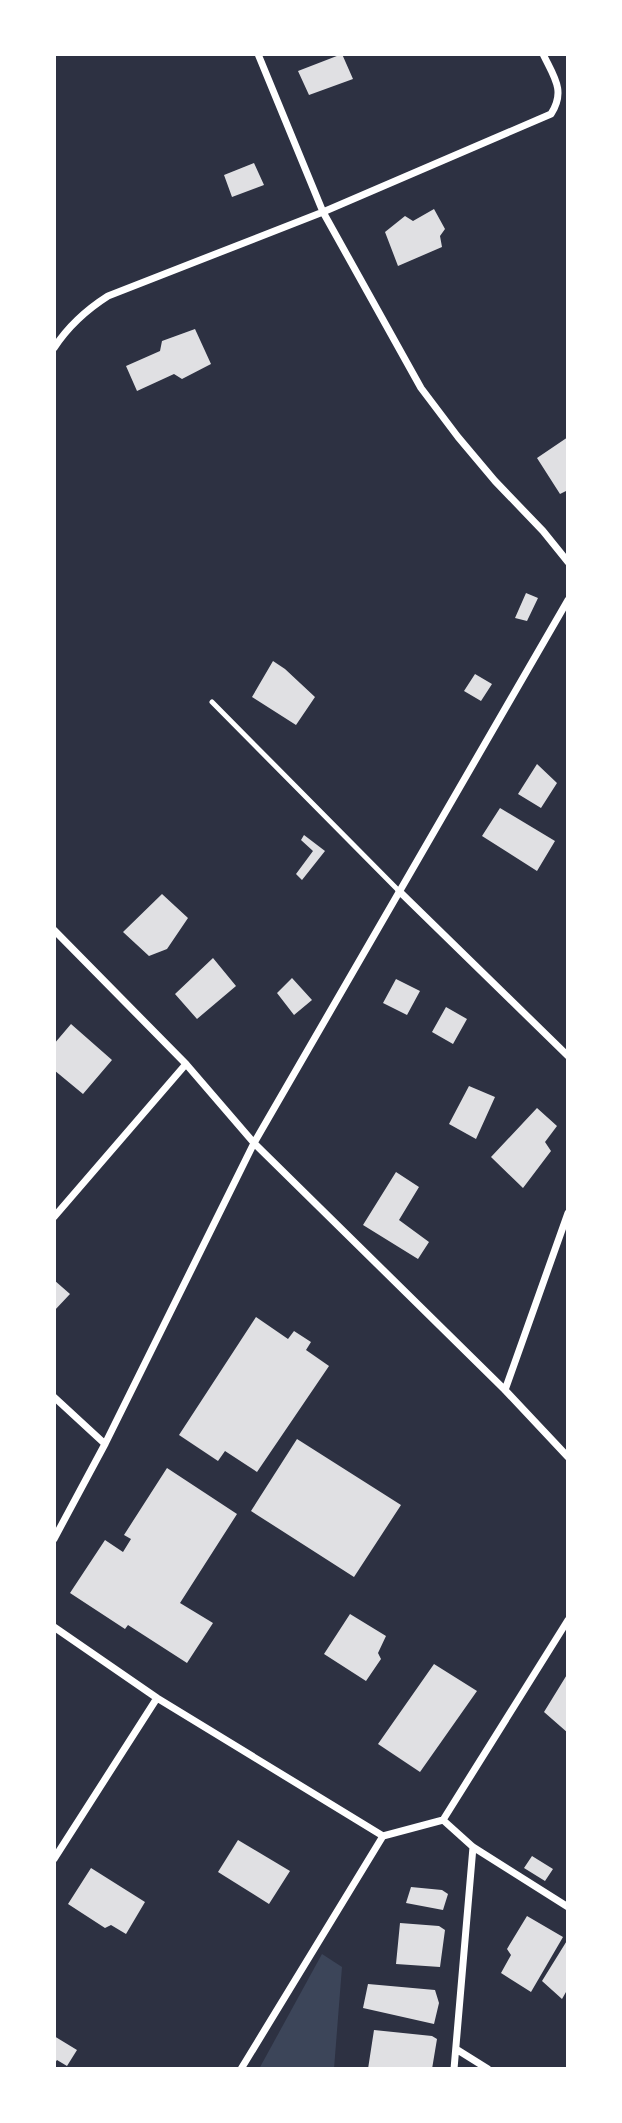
<svg xmlns="http://www.w3.org/2000/svg" width="622" height="2123" font-family="Commissioner,sans-serif">
  <rect width="100%" height="100%" fill="#2d3142"/>
  <path fill="#3c4559" d="M322,1954l20,13 -8,102h-75z"/>
  <path fill="#e0e0e3" d="M342,54l11,25 -44,16 -11,-24z
    M254,163l10,22 -32,12 -8,-22z
    M434,209l11,20 -5,7 2,11 -44,19 -13,-34 20,-16 8,5z
    M195,329l16,35 -29,15 -8,-5 -37,17 -11,-25 34,-15 2,-10z
    M568,437v53l-8,4 -23,-36z
    M526,593l12,5 -11,23 -12,-3z
    M273,661l12,8 30,28 -19,28 -44,-28z
    M475,674l17,10 -11,17 -17,-10z
    M537,764l20,19 -16,25 -23,-14z
    M500,808l55,33 -18,30 -55,-35z
    M304,835l21,16 -23,29 -6,-6 17,-23 -12,-11z
    M162,894l26,24 -21,31 -18,7 -26,-24z
    M213,958l23,28 -39,33 -22,-25z
    M292,978l20,22 -18,15 -17,-22z
    M396,979l24,12 -13,24 -24,-12z
    M446,1007l21,12 -14,25 -21,-12z
    M71,1024l41,36 -29,34 -29,-24v-26z
    M469,1086l26,11 -19,42 -27,-15z
    M537,1108l20,18 -12,16 6,9 -28,37 -32,-31z
    M396,1172l23,15 -20,33 30,22 -11,17 -55,-34z
    M54,1280l16,14 -16,17z
    M256,1317l32,22 6,-8 17,11 -5,8 23,16 -72,106 -32,-21 -7,10 -39,-26z
    M297,1439l104,66 -47,72 -103,-66z
    M167,1468l70,46 -57,89 33,20 -26,40 -59,-38 -3,4 -55,-36 35,-53 18,12 8,-13 -7,-4z
    M350,1614l36,22 -8,17 3,6 -15,22 -42,-27z
    M434,1664l43,27 -57,81 -42,-28z
    M568,1673v60l-24,-21z
    M238,1840l52,31 -21,33 -51,-32z
    M532,1856l21,13 -8,12 -21,-13z
    M91,1868l54,34 -19,32 -15,-9 -6,3 -37,-24z
    M411,1887l31,3 6,4 -5,16 -37,-7z
    M527,1916l36,21 -32,55 -30,-19 10,-18 -4,-6z
    M400,1923l39,3 6,4 -5,37 -44,-3z
    M568,1939v54l-2,-1 -4,7 -20,-18z
    M368,1984l67,6 4,13 -5,21 -71,-16z
    M374,2030l58,6 5,3 -5,30h-64z
    M54,2036l23,14 -10,16 -10,-6 -3,4z"/>
  <g fill="none" stroke-linecap="round" stroke-linejoin="round">
    <path stroke="#fff" stroke-width="5" d="M212,702l187,189"/>
    <path stroke="#fff" stroke-width="7" d="M258,54l65,158 98,176 37,49 37,44 48,50 25,31
      M54,348c15,-23 32,-38 54,-52l215,-84 228,-98c15,-23 3,-37 -8,-60
      M399,891l169,165
      M54,930l132,134 68,79 251,247 63,67
      M54,1217l132,-153
      M505,1390l63,-177
      M54,1397l51,47
      M54,1539l51,-95 149,-301 314,-543
      M54,1627l103,71 226,138 60,-16 30,27 95,60
      M443,1820l125,-200
      M54,1859l103,-161
      M456,2049l32,20
      M241,2069l142,-233
      M454,2069l19,-222"/>
  </g>
  <rect width="622" height="2123" fill="none" stroke="#ffffff" stroke-width="112"/>
</svg>
